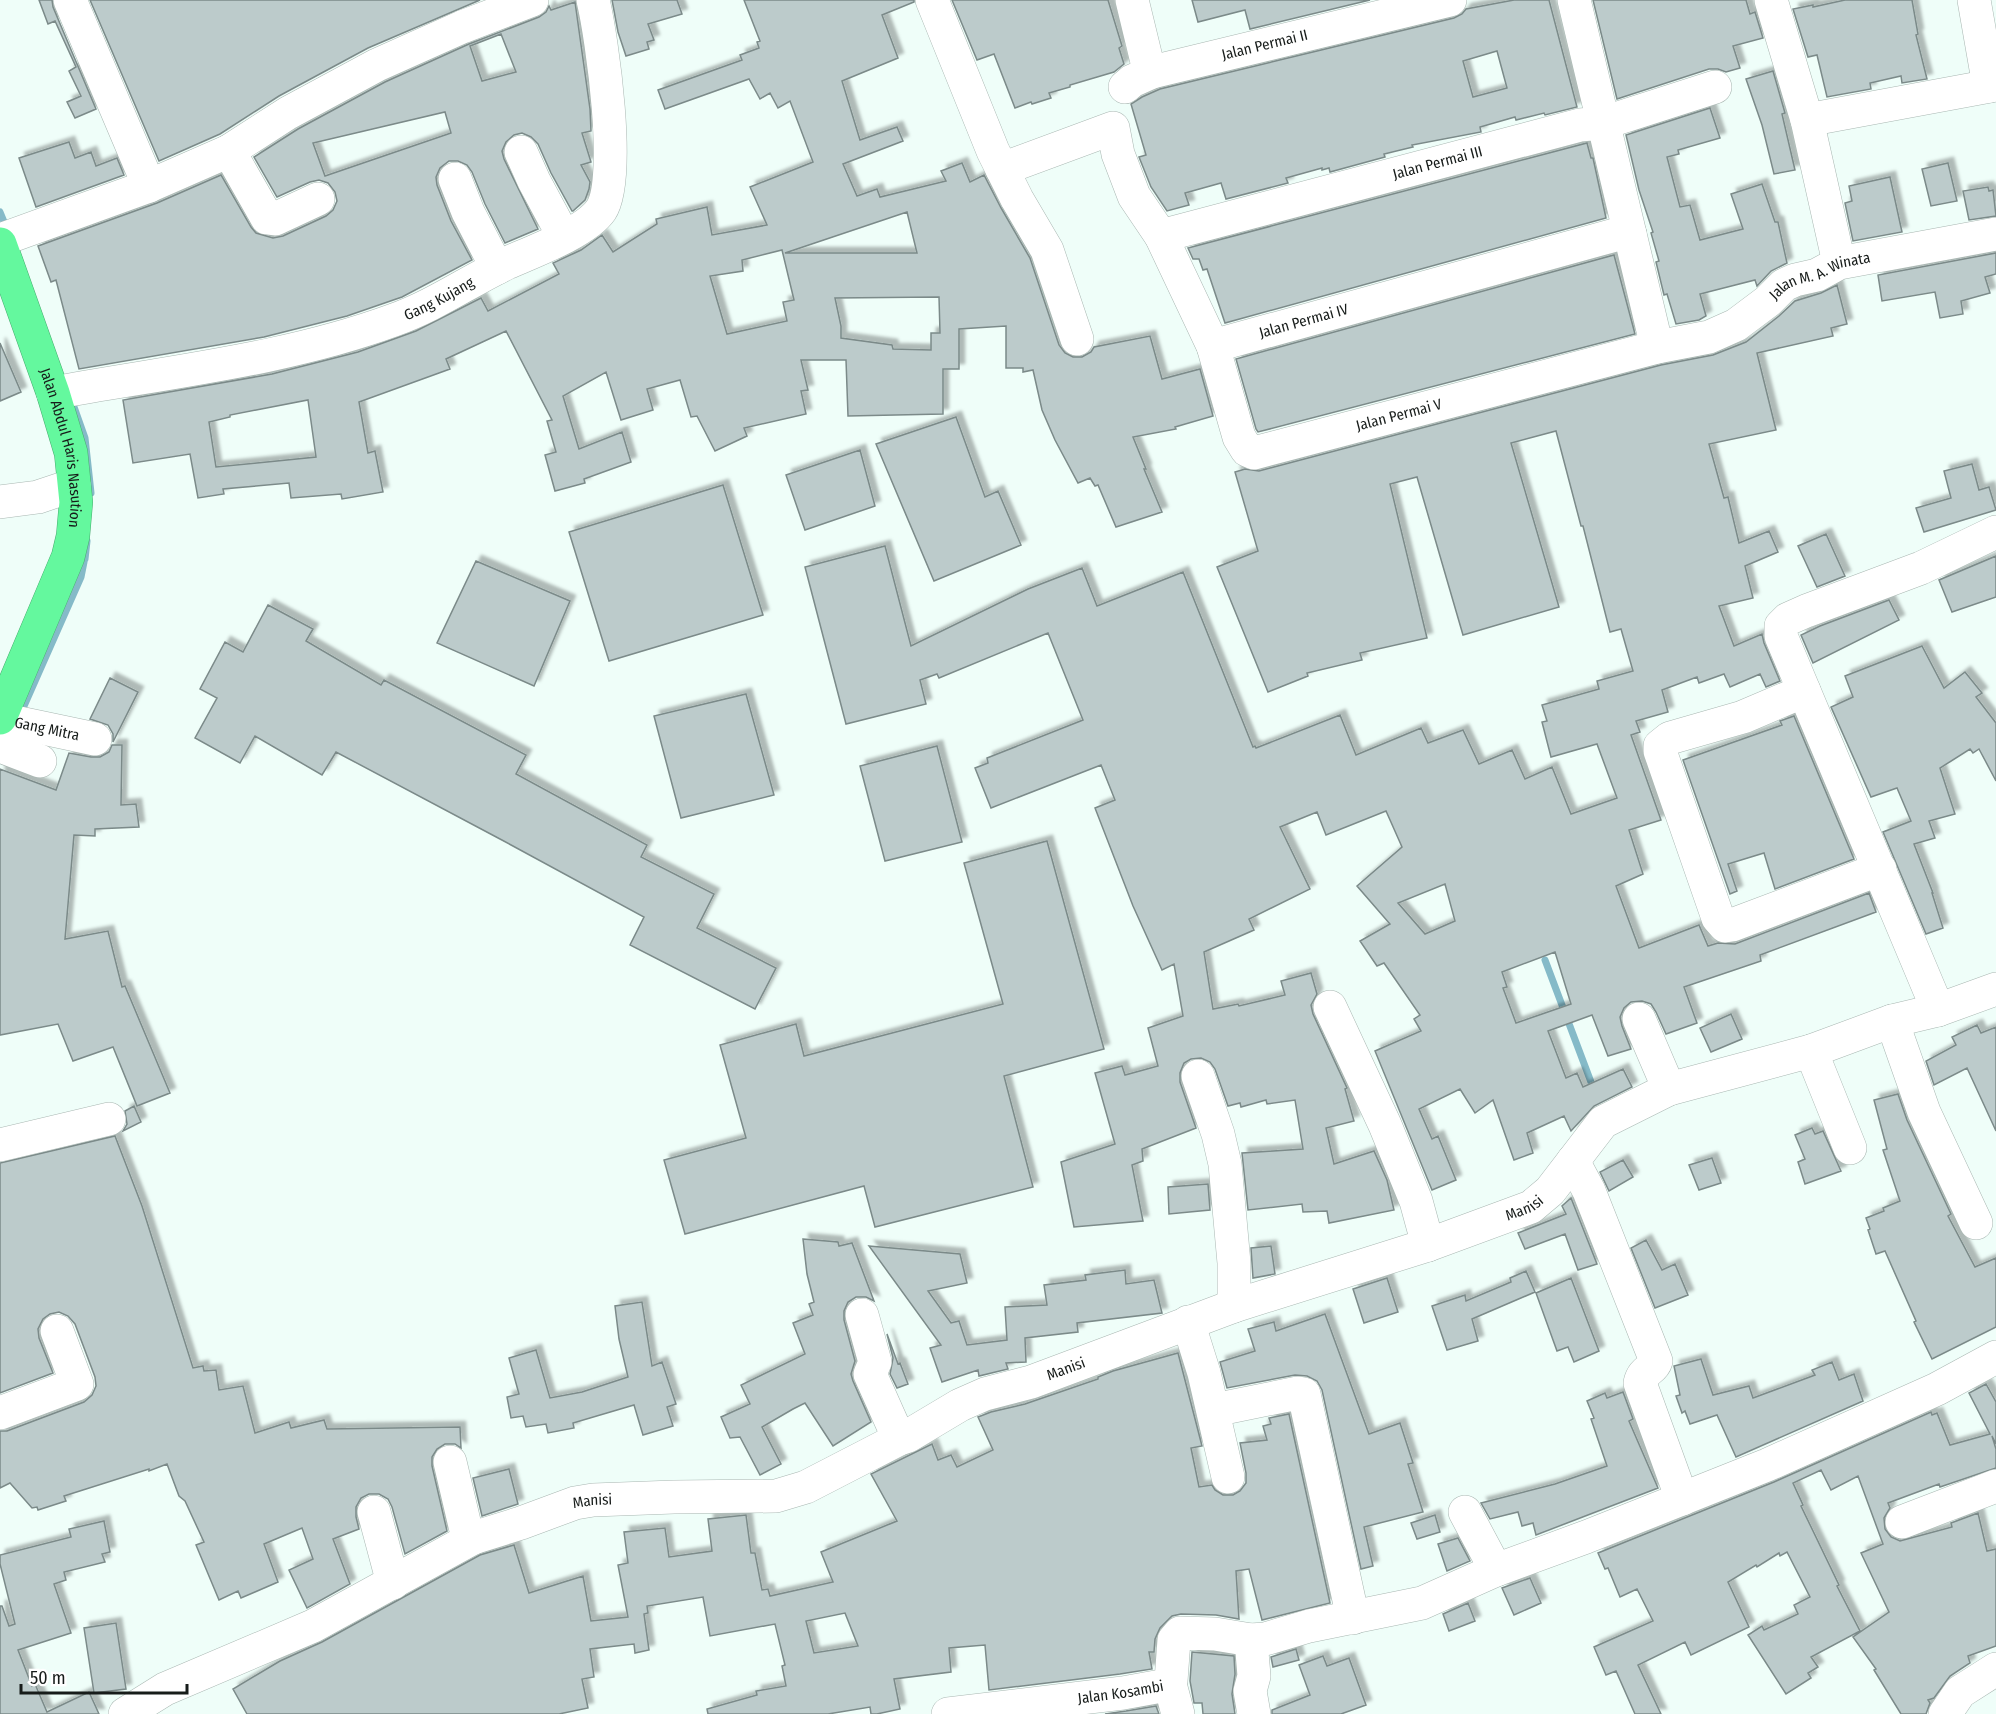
<svg xmlns="http://www.w3.org/2000/svg" width="1996" height="1714" font-family="'Fira Sans Condensed',sans-serif">
  <defs>
    <filter id="shadow"><feDropShadow dx="5.5" dy="-5.5" stdDeviation="1.5" flood-color="#0004"/></filter>
  </defs>
  <rect width="100%" height="100%" fill="#effef9"/>
  <g fill="none" stroke-linecap="round" stroke-linejoin="round">
    <path stroke="#85bac8" stroke-width="7" d="M0,212l7,17
      M74,407l11,31 6,55
      M85,559l2,-18
      M20,715l61,-138 3,-15
      M1545,960l49,130"/>
  </g>
  <path fill="#bccbcb" stroke="#7b8a89" stroke-width="1.5" fill-rule="evenodd" filter="url(#shadow)" d="M39,0h13l1,7 43,102 -21,9 -8,-16 14,-6 -12,-25 7,-4 -21,-46 -7,3z
    M90,0h390l-112,48 -89,48 -59,38 -61,27z
    M612,0h65l5,14 -34,10 6,16 -7,2 2,7 -23,7 -8,-24z
    M744,0h170v2l-32,13 16,43 -56,23 18,59 37,-13 6,14 -60,23 14,32 20,-7 3,8 66,-16 -5,-10 21,-8 8,19 14,-7 17,33 29,50 29,87 6,8 8,4h9l9,-5 3,-5 56,-11 12,43 38,-10 13,47 -38,11 1,2 -43,8 13,32h-2l18,43 -46,15 -18,-42 -3,1 -5,-8 -12,5 -23,-43 -13,-30 -9,-40 -10,2v-4h-17v-42l-47,3v40h-16v45l-95,2 -2,-56h-45l7,30 -7,1 5,23 -62,14 3,8 -32,15 -18,-35 -6,1 -11,-37 -33,9 6,21 -32,10 -15,-48 -43,24 16,53 43,-17 9,30 -47,17 1,4 -30,8 -10,-36 11,-3 -9,-31 5,-1 -46,-89 -60,28 4,10 -91,33 9,51 7,-2 8,41 -41,7 -1,-5 -50,4 -2,-15 -66,6 1,5 -26,4 -8,-44 -57,9 -10,-63 149,-26 86,-22 58,-21 65,-33 7,13 71,-37 -6,-11 28,-13 21,-15 11,17 44,-28 -1,-5 51,-12 5,28 55,-10 -17,-38 63,-25 -23,-61 -12,7 -8,-15 -10,6 -11,-20 -84,30 -7,-19 84,-30 -2,-5 19,-7 -2,-6 3,-1zM907,212l10,41h-132zM782,250l12,50 -11,2 4,19 -60,13 -17,-58 33,-5 -1,-11zM939,297l1,36h-9v17l-38,-1 -1,-4 -51,-7v-12l-6,-28zM308,400l8,57 -100,10 -7,-45 21,-5v-2z
    M952,0h156l14,46 -3,2 5,16 -10,8 -44,13v2l-21,6 2,5 -19,6 -1,-2 -16,6 -21,-54 -17,6z
    M1192,0h178l-120,29 -5,-19 -47,12z
    M1514,0h35l28,107 -32,8 -1,-2 -28,7 -1,-3 -35,10 1,5 -69,13 1,2 -29,7 1,3 -55,15 -1,-4 -7,2v-2l-36,10 2,5 -62,16 -5,-16 -36,10 4,12 -22,6 -16,-24 -12,-30 7,-2 -15,-51 11,-7 18,-8 294,-71 8,-4 4,-5zM1497,51l10,37 -34,9 -10,-36z
    M1593,0h153l4,14 5,-2 8,26 -30,8 7,22 -14,4 -8,-3h-9l-92,30z
    M1845,0h67l6,34 -2,1 11,44 -25,4 -1,-7 -31,7 1,6 -44,8 -10,-42 -9,2 -15,-48 20,-4v2z
    M575,2l15,107 1,22 -9,2 9,29 -10,3 9,17 -1,7 -4,11 -12,11h-1l-21,-38 -13,-29 -7,-7 -9,-4 -8,2 -8,7 -4,9 2,8 34,70 -33,14 -20,-39 -13,-32 -5,-7 -9,-4h-9l-9,7 -4,9 1,8 14,36 21,39 -70,37 -55,19 -83,21 -185,32 -23,-89 -5,2 -13,-36 119,-43 64,-28 30,52 5,6 17,5 10,-2 43,-20 7,-6 4,-9 -2,-9 -7,-9 -9,-3 -9,2 -33,15 -23,-40 44,-28 87,-47 84,-38 70,-27 7,-5 3,-6 2,4zM501,34l15,38 -34,9 -12,-35zM445,112l6,21 -126,43 -12,-33z
    M1773,71l12,42 -3,1 13,56 -21,4 -12,-49 -16,-46z
    M1710,108l10,30 -42,12 1,4 -12,3 13,50 10,-2 10,35 35,-9 8,-2 -12,-35 31,-10 13,38h3l9,41 -16,8 -14,15 -2,-6 -55,14 6,22 -7,4 -23,4 -9,-30 -3,1 -8,-33 3,-1 -8,-28 2,-1 -14,-42 -13,-55z
    M69,142l6,16 16,-6 5,14 21,-8 7,17 -88,32 -17,-49z
    M1587,143l4,15h2l13,60 -381,105 -18,-54 -4,1 -4,-11h-6l-5,-11z
    M1948,163l9,38 -26,5 -9,-37z
    M1890,177l12,55 -49,9 -8,-38 7,-2 -3,-15z
    M1988,187l1,4 4,-1 3,26 -27,4 -6,-29z
    M1996,253v21l-11,3 5,16 -29,8 2,13 -23,4 -5,-26 -53,9 -4,-26z
    M1614,255l21,79 -377,98 -2,-3 -20,-70z
    M1837,285l10,39 -16,4 2,8 -76,17 19,77 -67,14 15,54 4,-1 11,46 30,-12 9,21 -33,14 8,32 -34,8 15,40 28,-12 2,9 16,38 -14,6 -6,-13 -30,13 -6,-13 -25,9 -2,-6 -35,13 6,22 -32,9 4,11 -9,3 30,85 -32,10 14,44 -27,12 23,62 60,-23 9,21 10,-3 17,1 134,-51 7,19 -116,43 1,6 -77,26 13,36 -31,11 -10,-22 -5,-8 -9,-3 -11,1 -7,6 -4,9 2,9 9,23 -23,7 -16,-41 -44,16 18,47 11,-5 6,14 40,-18 9,18 -38,19 -23,25 -7,-15 -37,17 6,20 -19,7 -21,-60 -18,13 -15,-24 -41,20 13,30 6,-3 18,44 -24,10 -57,-139 46,-20 -7,-12 6,-4 -36,-52 -7,3 -17,-25 30,-17 -33,-38 45,-39 -16,-36 -60,24 -9,-23 -37,15 30,62 -61,30 5,11 -50,22 9,57 25,-5 1,2 46,-11 -4,-14 30,-8 6,21 -6,11 2,9 34,74 -2,1 9,32 -28,7 8,36 40,-13 13,29 7,30 -65,13 -2,-12 -24,1 -1,-8 -54,6 -6,-57 61,-4 -8,-49 -28,4 -1,-4 -25,7 -1,-4 -12,3 -13,-37 -5,-7 -9,-4 -10,1 -7,4 -4,10v9l16,46 -54,21 1,12 -11,4 11,56 -69,6 -13,-65 54,-18 -20,-71 27,-7 3,9 33,-9 -10,-38 35,-12 -9,-52 -12,6 -29,-64 -38,-98 20,-8 -14,-35 -110,43 -16,-40 13,-5 -1,-5 96,-38 -35,-87 -109,45 -2,-4 -17,6 6,24 -80,20 -41,-157 80,-21 26,100 117,-57 54,-21 15,38 86,-34 70,175 2,-1 1,2 84,-33 16,40 65,-27 7,15 35,-13 16,34 33,-14 13,29 27,-12 19,47 46,-16 -20,-54 -46,13 -9,-35 5,-1 -5,-16 57,-16 -2,-8 36,-10 -12,-42 -11,3 -27,-106h-2l-25,-95 -45,12 48,164 -96,28 -46,-158 -27,7 37,154 -67,15 2,7 -55,13 1,3 -40,16 -51,-125 41,-16 -23,-79 10,-3 14,2 402,-106 52,-10 33,-13 33,-26 16,-15 26,-8zM1445,884l10,37 -30,13 -27,-31zM1555,952l16,52 -55,19 -13,-35 4,-1 -5,-15z
    M0,343l21,49 -21,9z
    M956,417l29,80 13,-6 23,54 -87,36 -58,-137z
    M860,450l15,56 -70,24 -19,-55z
    M1972,464l7,26 10,-3 7,23 -72,22 -8,-24 35,-10 -7,-27z
    M723,485l40,130 -154,46 -40,-129z
    M1826,534l19,42 -28,11 -19,-41z
    M1996,556v41l-44,15 -13,-32z
    M476,561l94,40 -36,85 -97,-43z
    M1889,600l10,20 -86,43 -12,-28 19,-9z
    M268,605l45,24 -7,12 75,44 3,-5 142,75 -10,19 131,71 -6,12 73,37 -17,34 79,40 -21,41 -125,-64 14,-28 -144,-78 -164,-87 -14,23 -67,-39 -15,27 -45,-25 22,-40 -17,-9 25,-47 18,10z
    M1922,646l22,42 21,-16 17,21 -6,4 20,26v58l-17,-32 -6,4 -3,-4 -30,19 15,46 -26,7 6,17 -21,6 19,49h-1l11,35 -17,6 -43,-102 28,-11 -14,-33 -26,9 -40,-90 22,-10 -8,-21z
    M110,678l28,14 -25,50v-8l-5,-9 -18,-6z
    M746,694l28,101 -93,23 -27,-102z
    M1794,716l60,143 -79,30 -11,-36 -36,11 9,27 -7,3 -47,-134 99,-35 -2,-4z
    M112,745h10l-1,60 15,-1 3,23 -44,2v7l-21,-1 -9,104 43,-8 14,56 3,-1 45,107 -33,13 -24,-59 -40,14 -15,-37 -58,11v-266l56,21 13,-37 22,4h9l9,-5z
    M937,746l25,96 -77,19 -25,-95z
    M1047,841l57,208 -100,27 29,111 -158,40 -11,-41 -179,48 -21,-74 82,-22 -26,-93 76,-21 8,32 199,-52 -39,-141z
    M1731,1014l11,25 -31,13 -11,-24z
    M1977,1025l4,8 15,-6v104l-29,-63 -33,17 -8,-24 30,-16 -4,-8z
    M1898,1094l9,26 44,94 -3,2 27,51 21,-9v69l-64,32 -18,-37 2,-1 -31,-70 -9,3 -8,-24 2,-1 -4,-11 18,-7 -1,-3 17,-7 -17,-51 4,-1 -13,-49z
    M134,1106l7,16 -18,9 4,-7 -2,-13z
    M1812,1128l3,6 8,-3 18,40 -36,13 -7,-22 7,-3 -10,-24z
    M115,1136l27,70 51,162 10,-2 1,5 12,-1 3,20 24,-4 12,47 34,-11 2,6 33,-8 3,9 133,-2 1,21 -6,-4h-10l-8,5 -5,8v9l15,65 -42,23 -13,-47 -4,-8 -9,-5h-10l-8,4 -5,9v10l3,12 -26,10 17,45 -43,24 -18,-38 24,-11 -11,-31 -38,16 14,38 -37,16 -3,-7 -19,9 -23,-55 8,-3 -19,-41 -6,-5 -12,-32 -18,7v-2l-85,27 2,5 -28,9 -1,-3 -5,1 -22,-25 -10,5v-57h7l77,-29 8,-7 4,-9 -1,-9 -20,-53 -7,-8 -9,-4 -9,2 -7,5 -5,10 1,9 14,35 -53,20v-230z
    M1712,1158l9,25 -22,7 -10,-25z
    M1623,1160l10,17 -24,14 -9,-19z
    M1208,1184l2,26 -41,4 -1,-27z
    M1571,1198l26,66 -19,6 -13,-36 -40,15 -7,-16 48,-19 -4,-8z
    M803,1239l35,3 1,4 13,-3 22,58 -8,-4h-10l-8,5 -4,9v9l11,41 -4,13 2,7 18,41 -38,24 -28,-43 -12,6 -31,18 19,37 -21,11 -20,-38 -10,1 -9,-21 29,-13 -9,-19 64,-31 -12,-31 20,-8 -4,-11 5,-2 -7,-28z
    M1646,1240l16,30 13,-6 13,31 -33,13 -24,-60z
    M869,1246l91,8 7,29 -39,8 23,32 8,-2 8,24 40,-5 -2,-33 42,-2 -3,-20 42,-5 -1,-5 40,-5 1,14 28,-4 8,33 -85,10 1,9 -53,6 1,24 -20,1 2,6 -29,7 -1,-6 -36,12 -12,-34 11,-3z
    M1271,1246l4,28 -22,4 -2,-30z
    M1526,1271l9,21 -63,27 6,22 -31,9 -15,-44 33,-11 1,6 45,-19 -1,-4z
    M1387,1278l11,34 -34,11 -11,-34z
    M1571,1278l28,73 -25,11 -6,-15 -11,4 -21,-58z
    M642,1302l10,64 10,-4 14,42 -9,3 6,19 -30,9 -9,-30 -61,18 1,5 -26,5 -2,-9 -20,3 -3,-11 -12,2 -4,-21 12,-3 -10,-36 27,-8 14,48 32,-6 46,-15 -9,-38 -4,-33z
    M1325,1314l44,120 31,-11 13,40 -5,1 15,48 -59,15 9,39 -12,3 -39,-179 -5,-9 -10,-5 -12,-1 -68,13 -7,-26 35,-11 -7,-22 26,-7 2,9z
    M887,1334l11,30 2,-1 8,21 -11,4 -7,-14 3,-16z
    M1178,1353l24,93 -11,2 8,39 13,-2 3,5 8,5h10l7,-4 6,-8v-10l-6,-30 27,-3 -4,-14 8,-2 -2,-6 20,-4 41,189 -68,17 -13,-51 -13,2 3,48 -23,-4 -35,-1 -9,2 -12,12 -5,11 -1,13h-5l3,17 -32,5 -131,16 -4,-45 -36,3 2,24 -57,7 6,30 -23,5h-6l-1,-7 -42,7h-120l-1,-5 50,-14 -1,-4 30,-5 -4,-20 3,-1 -10,-41 -65,12 -7,-39 -56,9 1,7 -4,1 5,36 -14,3 -1,-9 -44,5 4,28 -12,2 6,29 -29,6h-312l-14,-25 47,-28 42,-19 158,-87 34,-10 15,48 54,-17 8,45 37,-4 -10,-52 10,-2 -4,-31 41,-4 4,29 43,-6 -4,-32 38,-4 5,38h4l7,37 6,-1 2,7 63,-14 -12,-30 76,-31 -26,-47 61,-30 6,16 13,-5 6,12 36,-17 -15,-33 13,-5 34,-8 73,-25v-2l15,-6zM845,1613l13,33 -44,7 -8,-32z
    M1701,1359l12,36 36,-9 4,12 62,-23 -3,-5 20,-8 7,18 15,-6 9,27 -127,56 -19,-42 -27,9 -5,-13 -3,2 -6,-17 4,-1 -6,-29z
    M1986,1384l10,18v42l-4,-8 4,13v19l-56,19 -1,-3 -51,19 2,5 -6,10 1,11 6,8 9,4 52,-14 -1,-4 27,-10 9,38 9,-2v97l-28,10 2,7 -20,13 -16,22 -6,2 2,3 -4,11h-25l-27,-44 2,-1 -23,-32 36,-25 -28,-59 22,-9 -25,-68 -27,14 -10,-20 -28,13 10,22 -2,1 38,79 -2,1 23,45 -49,26 7,10 -10,6 3,5 -25,16 -38,-59 14,-9 2,4 34,-16 -4,-9 16,-8 -23,-45 -7,4 -1,-3 -22,14 -1,-2 -28,17 21,45 -58,28 -6,-13 -47,23 23,49h-26l-19,-43 -10,4 -12,-28 59,-26 -16,-32 -17,8 -12,-29 -3,1 -7,-16 176,-71 157,-70 1,3 5,-2 13,32 40,-11 -21,-41z
    M1623,1392l10,27 -4,2 29,67 -122,47 -3,-12 -11,3 -4,-14 -28,7 -9,-16 74,-19 52,-18 -16,-47 3,-1 -7,-17 18,-8 2,5z
    M509,1469l9,35 -36,12 -9,-38z
    M1435,1515l5,17 -23,7 -6,-16z
    M104,1521l6,31 -8,2 3,8 -41,10 2,8 -12,4 17,49 -53,17 14,36 3,-2 12,28 42,-20 10,22h-99v-108h2l7,20 6,-2 -15,-60v-9l71,-18 -2,-8z
    M1458,1538l12,23 -23,10 -9,-27z
    M1530,1578l11,25 -27,12 -12,-27z
    M1468,1603l7,18 -26,10 -6,-17z
    M116,1623l10,66 -32,4 -10,-65z
    M1296,1649l3,11 -26,7 -2,-10z
    M1192,1652l42,4 1,18 -3,20 3,20h-32l-1,-11h-8l-4,-22z
    M1323,1656l4,10 22,-8 17,47 -25,9h-69v-4l38,-15 -11,-30z
    M1156,1706l3,8h-54l21,-3z"/>
  <g fill="none" stroke-linecap="round" stroke-linejoin="round">
    <g stroke="#a9b7b2" stroke-width="34">
      <g id="minor">
        <path d="M70,0l79,186"/>
        <path d="M932,0l61,151 24,48 30,51 30,89"/>
        <path d="M1132,0l16,66 4,6"/>
        <path d="M1574,0l83,347"/>
        <path d="M1771,0l36,120 32,143"/>
        <path d="M1974,0l15,86"/>
        <path id="s1" d="M1125,87l7,-6 20,-9 298,-72"/>
        <path d="M1807,120l189,-35"/>
        <path d="M229,151l38,67 8,1 43,-20"/>
        <path d="M521,152l13,29 30,56"/>
        <path id="s2" d="M1002,169l111,-41 5,26 16,42 27,40 52,110 26,91 8,13 7,3 403,-106 52,-10 27,-12 32,-24 16,-16 11,-5 22,-5 22,-12 157,-29"/>
        <path d="M455,179l13,33 29,56"/>
        <path id="s3" d="M1161,236l419,-111 23,-2 112,-36"/>
        <path d="M0,240l149,-54 80,-35 59,-38 89,-48 85,-38 70,-27"/>
        <path id="s4" d="M1213,346l402,-111 15,-1"/>
        <path id="s5" d="M53,393c114,-21 232,-33 341,-73 40,-14 75,-39 113,-57 25,-11 79,-31 94,-53 21,-31 1,-172 -8,-210"/>
        <path d="M0,502l38,-5 36,-12"/>
        <path d="M1804,691l-61,26 -73,21 -10,8v5l58,167 7,8 7,-1 148,-56"/>
        <path id="s6" d="M0,719l95,20"/>
        <path d="M0,746l40,15"/>
        <path d="M1330,1007l55,118 31,76 12,44"/>
        <path d="M1938,1010l-157,-374v-10l7,-7 18,-8 115,-43 75,-36"/>
        <path d="M1639,1019l30,70"/>
        <path d="M1892,1021l32,91 52,111"/>
        <path d="M1811,1051l39,97"/>
        <path d="M1198,1076l20,58 7,30 9,99v43"/>
        <path d="M0,1145l109,-26"/>
        <path d="M1573,1161l16,30 67,170c-3,10 -13,8 -16,22l42,116"/>
        <path d="M862,1315l13,47 -5,12 29,65"/>
        <path d="M1188,1322l16,51 24,104"/>
        <path d="M1214,1410l84,-17 6,1 49,224"/>
        <path d="M0,1413l77,-29 -20,-53"/>
        <path d="M450,1462l16,68 7,8"/>
        <path d="M374,1512l19,71"/>
        <path d="M1465,1512l31,58"/>
        <path d="M1902,1522l94,-36"/>
        <path d="M1251,1640l3,36 -4,15 4,23"/>
        <path d="M1170,1684l8,30"/>
        <path id="s7" d="M125,1714l40,-25 148,-63 160,-88 48,-15 54,-20 18,-3 81,-3 102,-1 30,-9 93,-48 9,-3 52,-31 25,-11 46,-12 203,-76 194,-61 103,-38 19,-16 53,-69 66,-33 142,-38 81,-30 46,-11 58,-21"/>
        <path id="s8" d="M948,1714l175,-21 44,-8 4,-4 3,-41 6,-7 35,1 36,6 14,-1 44,-13 113,-23 74,-33 90,-33 181,-72 170,-76 59,-32"/>
        <path d="M1945,1714l15,-22 36,-23"/>
      </g>
    </g>
    <g stroke="#49ab70" stroke-width="34">
      <g id="highway">
        <path id="s9" d="M0,244l53,149 18,60 5,49 -3,34 -5,21 -68,161"/>
      </g>
    </g>
    <use href="#minor" stroke="#fff" stroke-width="33"/>
    <use href="#highway" stroke="#64f89e" stroke-width="33"/>
  </g>
  <g text-anchor="middle" dominant-baseline="central" stroke-width="4.5" stroke-linejoin="round" paint-order="stroke">
    <g font-size="15" fill="#171c1a" stroke="#fff">
      <text stroke="none"><textPath href="#s1" startOffset="147">Jalan Permai II</textPath></text>
      <text stroke="none"><textPath href="#s3" startOffset="286">Jalan Permai III</textPath></text>
      <text stroke="none"><textPath href="#s2" startOffset="1076">Jalan M. A. Winata</textPath></text>
      <text stroke="none"><textPath href="#s5" startOffset="399">Gang Kujang</textPath></text>
      <text stroke="none"><textPath href="#s4" startOffset="94">Jalan Permai IV</textPath></text>
      <text stroke="none"><textPath href="#s2" startOffset="627">Jalan Permai V</textPath></text>
      <text stroke="none"><textPath href="#s9" startOffset="214">Jalan Abdul Haris Nasution</textPath></text>
      <text stroke="none"><textPath href="#s6" startOffset="48">Gang Mitra</textPath></text>
      <text stroke="none"><textPath href="#s7" startOffset="1504">Manisi</textPath></text>
      <text stroke="none"><textPath href="#s7" startOffset="1018">Manisi</textPath></text>
      <text stroke="none"><textPath href="#s7" startOffset="516">Manisi</textPath></text>
      <text stroke="none"><textPath href="#s8" startOffset="174">Jalan Kosambi</textPath></text>
    </g>
  </g>
  <path d="M21 1684v9h166v-9" fill="none" stroke="#171c1a" stroke-width="3"/>
  <text x="30" y="1684" font-size="18" fill="#171c1a" stroke="#ffffff" stroke-width="4.5" paint-order="stroke">50 m</text>
</svg>
